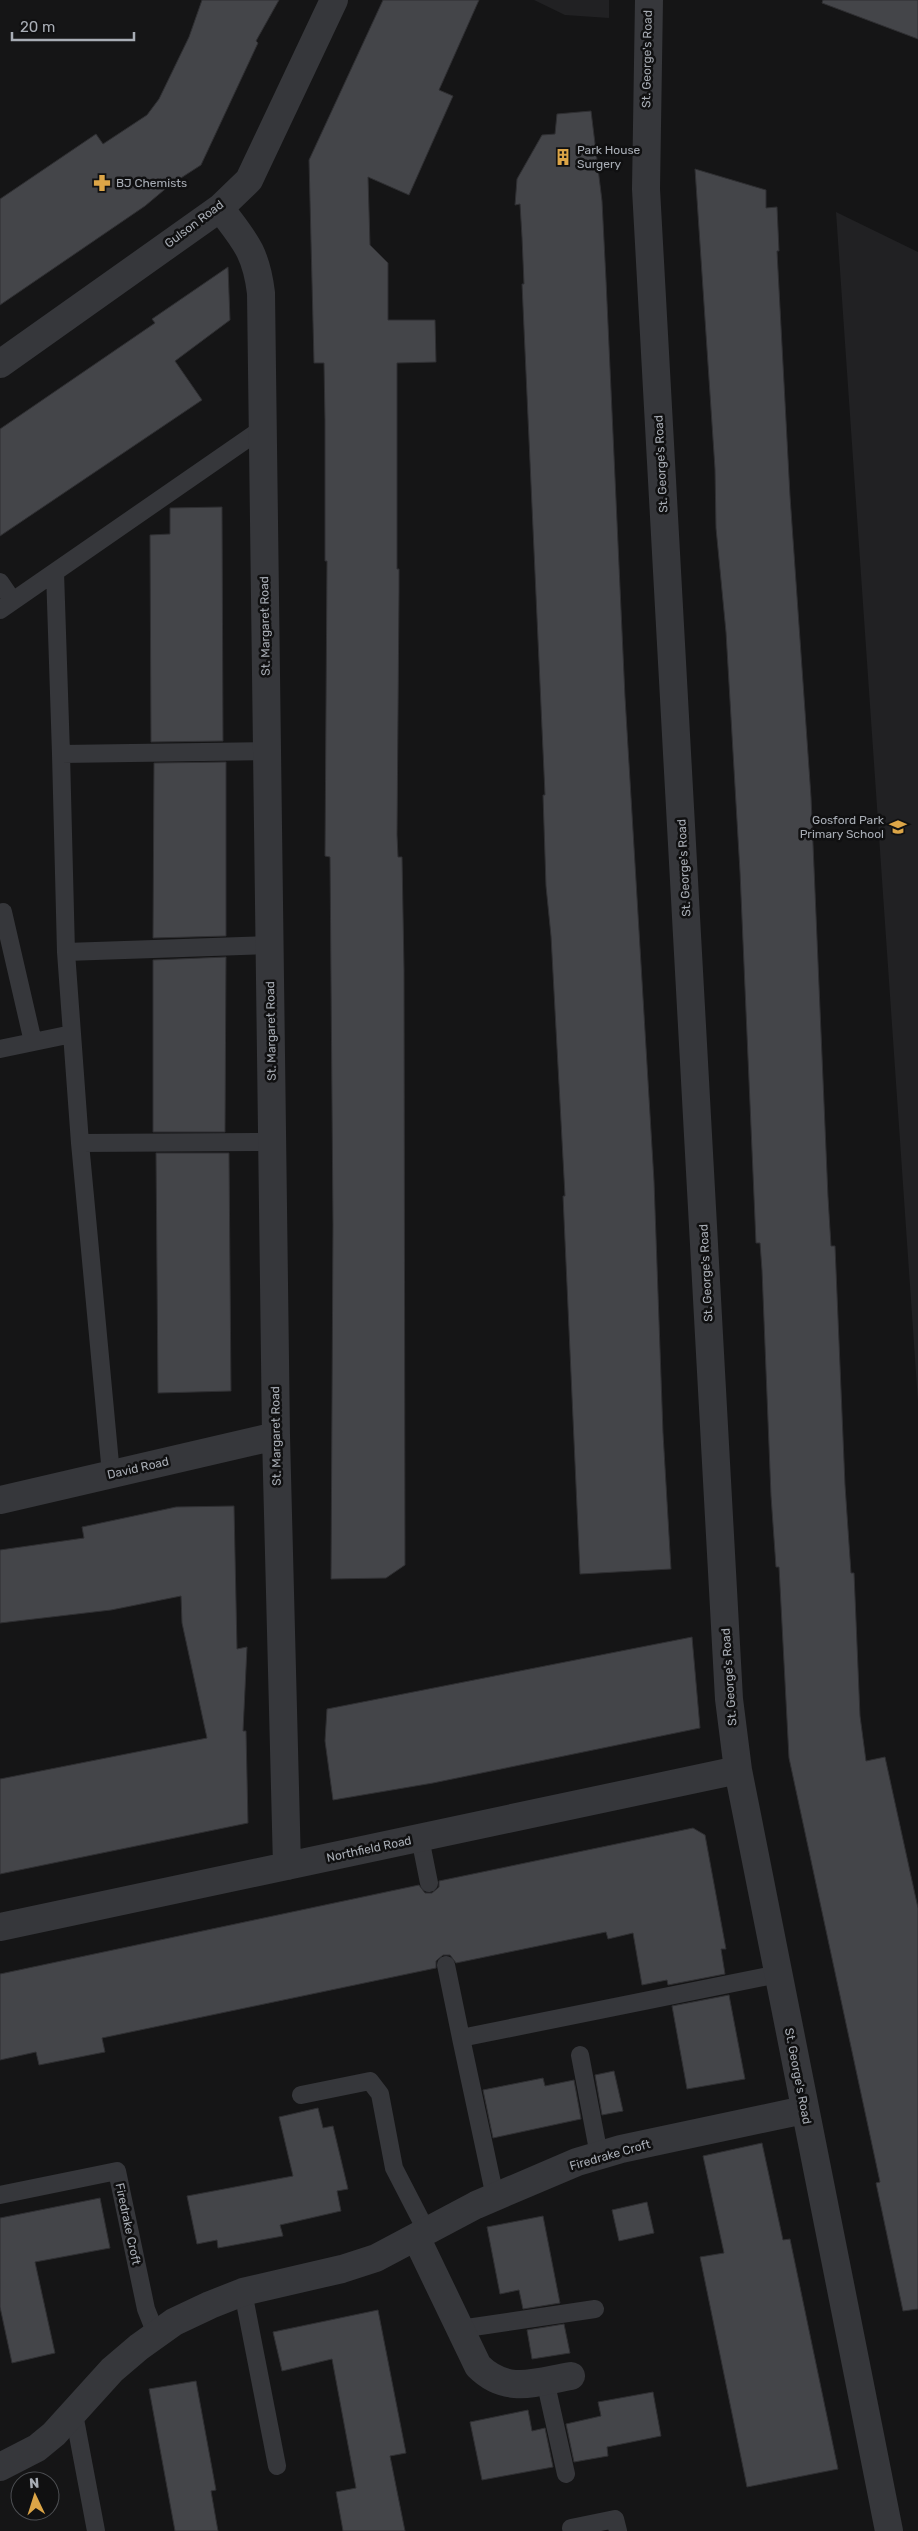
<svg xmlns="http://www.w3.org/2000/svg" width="918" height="2531" font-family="Rubik,sans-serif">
  <rect width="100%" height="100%" fill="#151516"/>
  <path fill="#212123" d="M534,0h75v18l-44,-3z
    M836,212l82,40v1150z"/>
  <path fill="#444549" stroke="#2f2f32" d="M202,0h77l-23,41 2,2 -57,122 -31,20 -25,21 -145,99v-106l96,-65 7,10 44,-29 12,-16 30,-62z
    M383,0h96l-40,90 14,6 -44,99 -41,-18 2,68 18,18v57h47l1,42 -39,1v206h2v24l-2,242 1,22h4l2,113 1,595 -19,13 -55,1 2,-354 -3,-368 -5,-1 2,-295h-2v-141l-1,-57h-10l-5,-203z
    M823,0h95v39l-96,-36z
    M591,111l11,90 4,79 19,417 29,484 9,252 8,136 -91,5 -17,-378h2l-14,-260 -5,-50 -3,-91h2l-23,-511h2l-2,-47 -2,-33 -5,1 2,-26 25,-44 13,-1 2,-20z
    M695,169l71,21v18l11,-1 2,44h-2l13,245 21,301 17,400 3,49h4l10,239 6,88h3l6,143 6,45 19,-4 33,151v401l-15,2 -27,-128 4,-1 -91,-424 -10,-191h-3l-5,-71 -9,-226 -2,-27h-4l-16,-371 -14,-240 -10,-104 -1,-59z
    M228,267l2,53 -55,41 27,39 -202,136v-107l155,-106 -3,-4z
    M222,507l1,234 -72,1 -1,-207 20,-1v-26z
    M226,762v174l-73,2 1,-175z
    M226,957l-1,175h-72v-172z
    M156,1153h73l2,238 -73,2z
    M234,1506l3,143 10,-2 -4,84h3l2,92 -248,51v-95l207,-41 -25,-115 -1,-27 -70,14 -111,13v-73l84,-12 -2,-11 94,-20z
    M692,1637l8,91 -267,55 -100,17 -8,-59 2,-32z
    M693,1828l12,7 21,114h-5l4,25 -57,11 -1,-5 -25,5 -9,-52 -25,6 -2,-7 -150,31 -6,-8h-7l-7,6v7l-334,70 3,14 -66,13 -3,-13 -36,8v-86l419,-89 6,8h7l7,-6v-6z
    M729,1995l16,84 -58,10 -15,-83z
    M614,2071l9,40 -21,4 -7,-40z
    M543,2078l2,8 29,-6 7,39 -88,19 -10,-48z
    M318,2108l5,20 10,-2 15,63 -11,2 4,20 -61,14 3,11 -65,12 -1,-8 -20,4 -10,-48 106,-20 -14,-59z
    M762,2143l21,97 7,-1 48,230 -91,18 -47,-230 24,-4 -21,-97z
    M100,2198l10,50 -75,14 20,91 -43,10 -12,-56v-89z
    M647,2202l7,31 -35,8 -7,-31z
    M543,2216l17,87 -37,6 -4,-19 -19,4 -13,-67z
    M378,2310l28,143 -16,3 15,75h-62l-7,-39 20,-4 -24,-129 -50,12 -9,-39z
    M564,2324l6,29 -38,6 -5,-29z
    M196,2381l20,109 -5,1 7,40h-43l-26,-142z
    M653,2392l8,44 -54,11 1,9 -34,6 -8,-38 35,-8 -3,-14z
    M528,2410l4,21 13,-3 8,39 -71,13 -12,-58z"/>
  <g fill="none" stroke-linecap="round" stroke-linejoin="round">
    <path stroke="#36373b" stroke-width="18" d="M55,572l6,182 206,-3
      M0,582l13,19 -13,9
      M13,601l250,-173
      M61,754l5,198 203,-7
      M3,912l30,130
      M66,952l14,191 192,-1
      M0,1049l72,-15
      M80,1143l31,331
      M420,1838l9,45
      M446,1965l15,73
      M580,2055l19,100
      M301,2095l69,-14 10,13 14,74 33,64
      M0,2195l117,-24 29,138 10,25
      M495,2197l-34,-159 317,-64
      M243,2292l34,174
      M460,2329l135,-20
      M545,2380l21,94
      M74,2414l22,117
      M571,2528l44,-9 3,12"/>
    <path stroke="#36373b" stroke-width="28" d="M649,0l-3,189 83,1510 9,71 151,761
      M220,208c24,32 36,43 41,85l15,1143 11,430
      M0,364l220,-156 29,-28 85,-180
      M0,1500l276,-64
      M0,1927l738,-157
      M416,2237l62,129c29,29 58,16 93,10
      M0,2467l37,-19 17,-14 58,-64 27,-23 35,-25 36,-17 33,-13 99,-23 34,-11 100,-53 101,-43 44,-13 183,-39"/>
  </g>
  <defs>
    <g id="building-bare" transform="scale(1.35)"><path d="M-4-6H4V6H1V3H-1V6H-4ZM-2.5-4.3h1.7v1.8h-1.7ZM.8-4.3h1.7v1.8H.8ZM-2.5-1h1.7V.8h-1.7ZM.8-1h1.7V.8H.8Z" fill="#dca547" stroke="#101011" stroke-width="2.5" paint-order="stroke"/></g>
    <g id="pharmacy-bare" transform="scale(1.35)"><path d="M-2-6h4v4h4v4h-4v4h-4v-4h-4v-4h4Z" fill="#dca547" stroke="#101011" stroke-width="2.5" paint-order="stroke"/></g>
    <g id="school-bare" transform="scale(1.35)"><path d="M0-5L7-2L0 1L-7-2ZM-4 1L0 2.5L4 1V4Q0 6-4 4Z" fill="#dca547" stroke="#101011" stroke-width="2.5" paint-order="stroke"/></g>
  </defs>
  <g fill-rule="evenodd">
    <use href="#building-bare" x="563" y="157"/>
    <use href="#pharmacy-bare" x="102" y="183"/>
    <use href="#school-bare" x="898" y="827"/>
  </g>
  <g text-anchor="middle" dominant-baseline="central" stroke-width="5" stroke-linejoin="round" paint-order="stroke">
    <g font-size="12" fill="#a8adb5" stroke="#101011">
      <text transform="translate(647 59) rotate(-89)">St. George's Road</text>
      <text transform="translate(194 224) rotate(-37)">Gulson Road</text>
      <text transform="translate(661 464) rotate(-93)">St. George's Road</text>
      <text transform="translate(265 626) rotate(-91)">St. Margaret Road</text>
      <text transform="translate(684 868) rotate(-93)">St. George's Road</text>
      <text transform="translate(271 1031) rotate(-91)">St. Margaret Road</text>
      <text transform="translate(706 1273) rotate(-93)">St. George's Road</text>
      <text transform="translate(276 1436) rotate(-91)">St. Margaret Road</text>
      <text transform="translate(138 1468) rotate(-13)">David Road</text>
      <text transform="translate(729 1677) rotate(-94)">St. George's Road</text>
      <text transform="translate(369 1849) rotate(-12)">Northfield Road</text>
      <text transform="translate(798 2076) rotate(79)">St. George's Road</text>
      <text transform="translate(610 2155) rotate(-16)">Firedrake Croft</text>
      <text transform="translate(128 2224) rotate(78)">Firedrake Croft</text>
    </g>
    <g font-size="12" fill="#a8adb5" stroke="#101011" text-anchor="start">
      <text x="577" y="150">Park House<tspan x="577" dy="14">Surgery</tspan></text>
      <text x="116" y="183">BJ Chemists</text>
      <text x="884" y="820" text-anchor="end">Gosford Park<tspan x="884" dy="14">Primary School</tspan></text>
    </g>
  </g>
  <g transform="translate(35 2496) rotate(356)"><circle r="24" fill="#101011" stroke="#4d4f53"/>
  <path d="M0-4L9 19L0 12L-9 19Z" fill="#dca547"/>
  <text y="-8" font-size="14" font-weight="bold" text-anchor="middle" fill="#a8adb5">N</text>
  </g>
  <path d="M12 32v8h122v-8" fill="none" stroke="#a8adb5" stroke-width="2.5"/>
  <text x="20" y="32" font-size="15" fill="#a8adb5" stroke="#101011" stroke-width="4" paint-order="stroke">20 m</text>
</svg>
